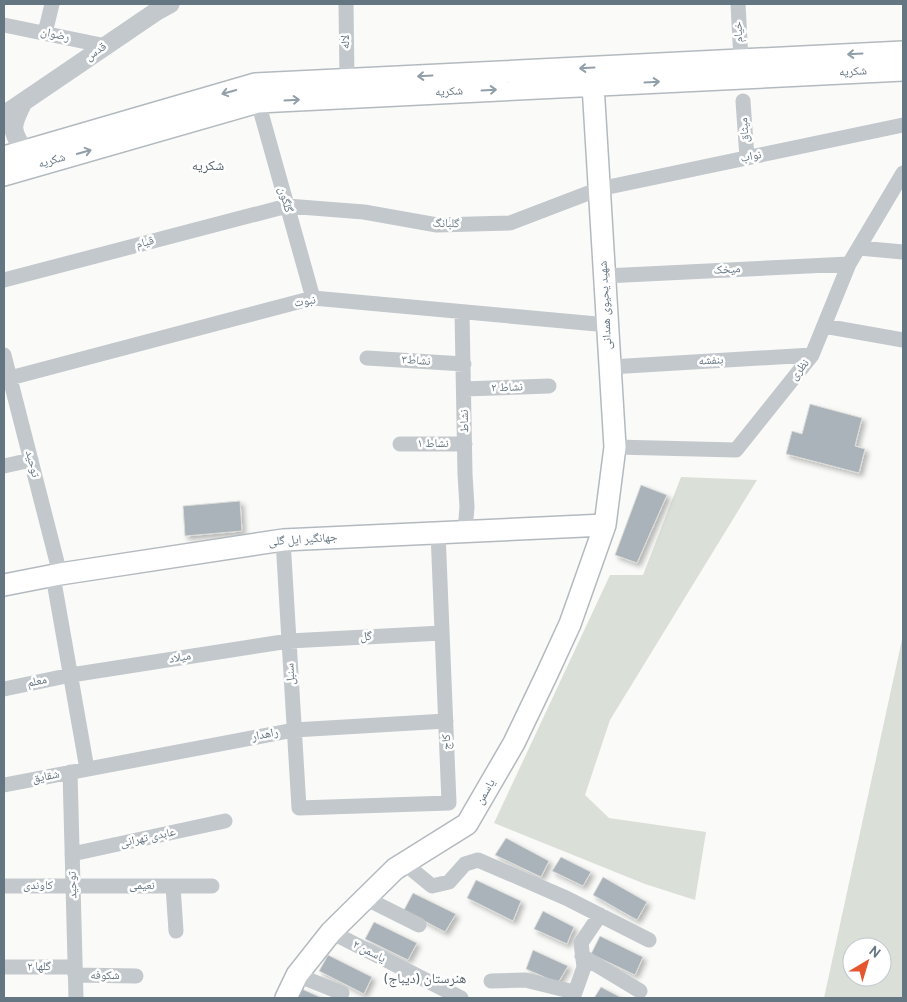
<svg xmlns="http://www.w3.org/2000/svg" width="907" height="1002" font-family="Overpass,'Noto Naskh Arabic',sans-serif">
  <defs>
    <filter id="shadow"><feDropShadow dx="3.5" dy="3.5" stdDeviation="2.5" flood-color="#0004"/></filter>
  </defs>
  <rect width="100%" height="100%" fill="#fafaf8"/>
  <path fill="#dadfd7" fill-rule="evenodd" d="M681,477l76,3 -147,240 -25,75 24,23 97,14 -11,68 -50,-16 -151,-61 116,-248h33z
    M903,635v363h-79zM852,947h30v30h-30z"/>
  <path fill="#aab3b9" stroke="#dcdcda" filter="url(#shadow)" d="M810,404l52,14 -7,28 10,3 -6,24 -73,-19 6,-23 10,3z
    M641,485l26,10 -30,68 -22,-8z
    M240,501l2,30 -57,5 -2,-30z
    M506,838l43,23 -8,16 -46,-22z
    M561,857l30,15 -8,14 -31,-15z
    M603,877l44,25 -10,18 -44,-25z
    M476,880l45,21 -8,20 -46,-23z
    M413,893l43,21 -11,18 -41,-22z
    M543,911l31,16 -7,17 -33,-15z
    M374,922l43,21 -9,17 -43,-21z
    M600,936l43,21 -8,18 -44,-21z
    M533,950l35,16 -10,17 -32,-14z
    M328,955l44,22 -8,17 -45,-23z
    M601,987l21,11h-28z
    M302,989l20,9h-25z"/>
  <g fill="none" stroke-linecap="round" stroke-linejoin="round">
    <g stroke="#b3babf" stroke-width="24">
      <path id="secondary" d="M4,157l251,-73 648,-32
        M4,175l254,-73 645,-32
        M4,585l56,-11 223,-34 322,-15
        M286,998l11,-23 34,-43 64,-63 72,-45 47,-81 33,-69 23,-50 35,-99 10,-78 -22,-362"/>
    </g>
    <path stroke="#c3c8cc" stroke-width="15" d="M346,4l1,76
      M738,4l3,56
      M4,25l102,21
      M45,33l7,-29
      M743,101l4,57
      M258,102l55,196
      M859,248l44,4
      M605,276l244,-12
      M4,280l283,-74 77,6 73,13 73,-2 89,-34 304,-64
      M462,312l3,162 2,33 -2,24
      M824,326l79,14
      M4,355l56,219
      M367,358l97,6
      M610,367l202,-12
      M10,378l303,-80 295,27
      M464,389l85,-3
      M400,444h65
      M615,447l121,3 76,-95 37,-91 54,-91
      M4,466l27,-6
      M283,540l16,268 150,-5 -11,-271
      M53,576l34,193
      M4,689l67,-14 218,-34 153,-8
      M70,772l6,226
      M4,785l290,-55 152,-9
      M72,854l153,-33
      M404,863l28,23 17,-4 16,-18 13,-4 88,38 83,42
      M4,886h208
      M173,886l3,45
      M365,898l54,27
      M331,932l130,66
      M582,956l58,35
      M4,967h71
      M75,975l61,1
      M297,975l45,18
      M491,981l34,-1 49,12
      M573,998l11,-31 -3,-24 19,-28"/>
    <path stroke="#c3c8cc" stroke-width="19" d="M23,102c-11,24 -14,25 1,49
      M4,115l153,-104 13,-7"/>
    <use href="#secondary" stroke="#fff" stroke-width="21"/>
  </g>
  <defs><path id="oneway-shaft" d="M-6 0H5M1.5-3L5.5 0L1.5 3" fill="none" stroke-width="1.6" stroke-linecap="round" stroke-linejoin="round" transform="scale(1.25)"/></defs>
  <g stroke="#939fa8">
    <use href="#oneway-shaft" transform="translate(855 54) rotate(177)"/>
    <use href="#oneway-shaft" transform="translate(587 68) rotate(177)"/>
    <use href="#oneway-shaft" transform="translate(425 76) rotate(177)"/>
    <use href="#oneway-shaft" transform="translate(652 82) rotate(-3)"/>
    <use href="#oneway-shaft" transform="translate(489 90) rotate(-3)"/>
    <use href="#oneway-shaft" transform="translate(229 92) rotate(164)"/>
    <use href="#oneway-shaft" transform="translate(292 100) rotate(-3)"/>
    <use href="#oneway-shaft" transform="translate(84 152) rotate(-16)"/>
  </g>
  <g text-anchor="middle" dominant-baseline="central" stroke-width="5" stroke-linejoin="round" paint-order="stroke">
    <g font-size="12" fill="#657683" stroke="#fff">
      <text transform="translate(739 32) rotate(-93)">خیام</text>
      <text transform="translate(55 35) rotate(12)">رضوان</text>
      <text transform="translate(346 42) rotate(-91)">لاله</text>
      <text transform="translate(96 52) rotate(-34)">قدس</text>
      <text transform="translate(853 72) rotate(-3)">شکریه</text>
      <text transform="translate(449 92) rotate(-3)">شکریه</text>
      <text transform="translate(745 130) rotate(-94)">میثاق</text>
      <text transform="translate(751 157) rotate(-12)">نواب</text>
      <text transform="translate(52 161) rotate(-16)">شکریه</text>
      <text transform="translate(285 200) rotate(74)">گلگون</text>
      <text transform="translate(446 224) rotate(1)">گلبانگ</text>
      <text transform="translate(145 243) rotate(-15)">قیام</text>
      <text transform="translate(727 270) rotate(-3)">میخک</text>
      <text transform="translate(305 302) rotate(-10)">نبوت</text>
      <text transform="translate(606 305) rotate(-93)">شهید یحیوی همدانی</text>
      <text transform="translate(416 361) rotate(4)">نشاط۳</text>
      <text transform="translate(711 361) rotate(-3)">بنفشه</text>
      <text transform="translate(800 370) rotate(-51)">نظری</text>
      <text transform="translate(507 388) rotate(-2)">نشاط ۲</text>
      <text transform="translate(465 421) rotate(-91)">نشاط</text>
      <text x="433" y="444">نشاط ۱</text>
      <text transform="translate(32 464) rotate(76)">توحید</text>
      <text transform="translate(303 540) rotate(-4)">جهانگیر ایل گلی</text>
      <text transform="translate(366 637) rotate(-3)">گل</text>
      <text transform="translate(180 658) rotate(-9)">میلاد</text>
      <text transform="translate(291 674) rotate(-93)">سنبل</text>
      <text transform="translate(37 682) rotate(-11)">معلم</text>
      <text transform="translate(265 735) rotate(-11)">راهدار</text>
      <text transform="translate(447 742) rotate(-92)">کاج</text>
      <text transform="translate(46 777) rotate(-11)">شقایق</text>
      <text transform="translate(486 792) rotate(-60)">یاسمن</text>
      <text transform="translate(148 838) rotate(-12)">عابدی تهرانی</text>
      <text transform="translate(73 885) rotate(-92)">توحید</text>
      <text x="38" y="886">کاوندی</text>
      <text x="142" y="886">نعیمی</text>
      <text transform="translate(369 952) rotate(27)">یاسمن ۲</text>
      <text x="39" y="967">گلها ۲</text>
      <text transform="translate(105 976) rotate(1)">شکوفه</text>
    </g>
    <g font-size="14" fill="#57646e" stroke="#fff">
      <text x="208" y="166">شکریه</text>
      <text x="425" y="979">(هنرستان (دیباج</text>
    </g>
  </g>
  <rect width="907" height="1002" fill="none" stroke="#657683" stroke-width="10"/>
  <g transform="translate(867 962) rotate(38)"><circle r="24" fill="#ffffff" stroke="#c1c8cd"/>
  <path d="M0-4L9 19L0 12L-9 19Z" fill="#e4572e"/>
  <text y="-8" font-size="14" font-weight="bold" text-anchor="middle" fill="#657683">N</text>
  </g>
</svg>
